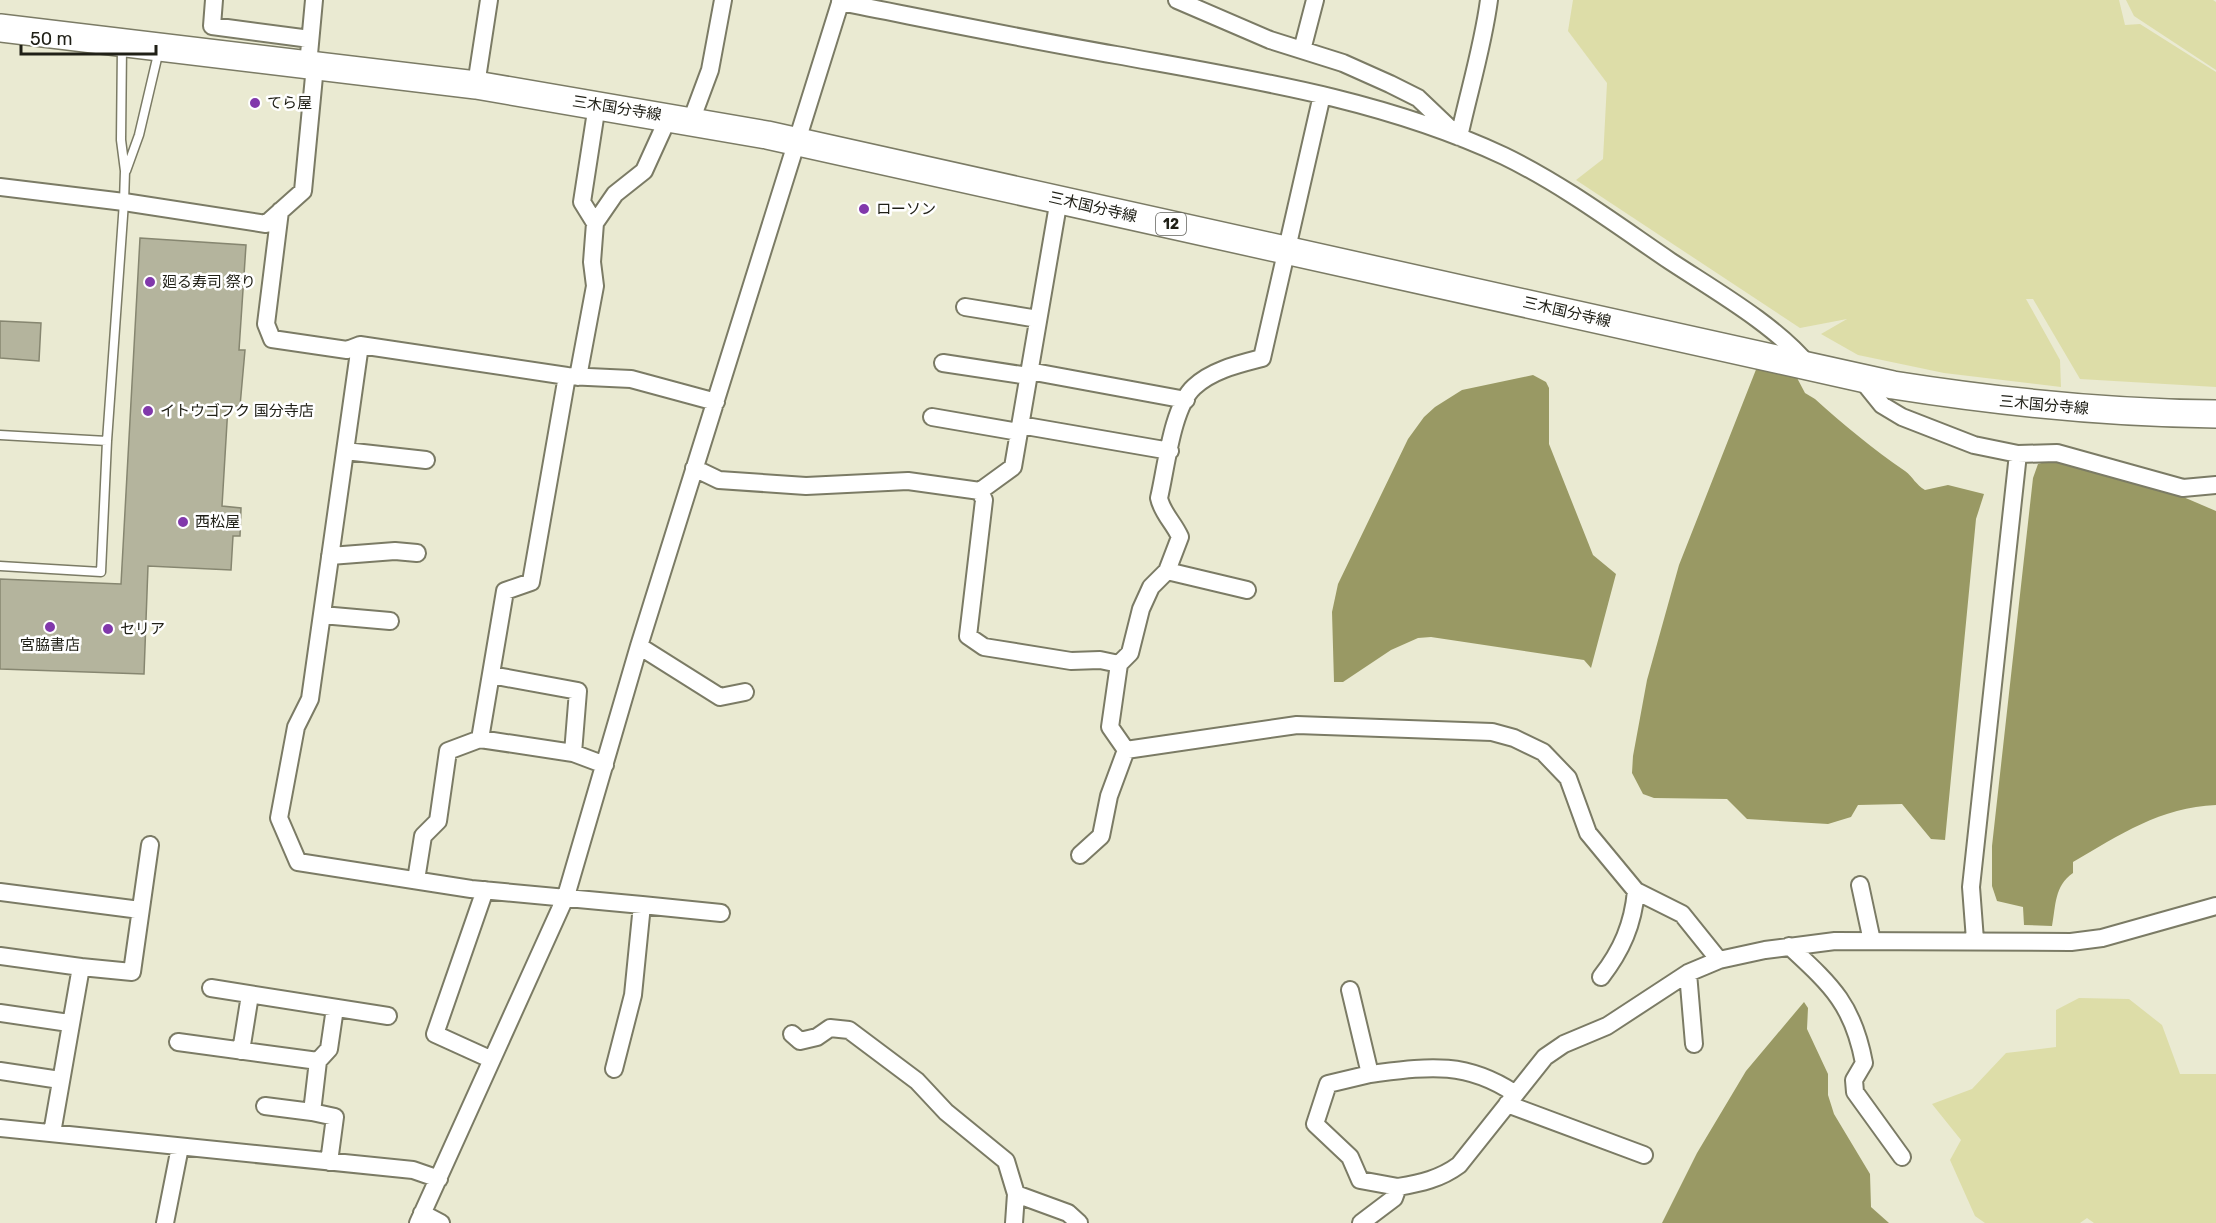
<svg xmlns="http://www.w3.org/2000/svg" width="2216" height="1223" font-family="Rubik,'Noto Sans JP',sans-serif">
  <rect width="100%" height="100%" fill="#eaead2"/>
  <path fill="#dddda8" d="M1573,0h546l6,25 15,-1 76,48v315l-136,-8 -47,-80h-7l34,61 1,27 -117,-14 -86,-18 -37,-21 26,-15 -47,9 -224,-148 27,-21 4,-76 -39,-52z
    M2126,0h87l3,2v68l-82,-54z
    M2079,998l50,1 33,26 18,49h36v149h-122l-7,-5 -7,5h-95l-10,-7 -25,-56 11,-20 -29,-36 40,-15 34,-36 50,-6v-37z"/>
  <path fill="#999964" d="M1757,367l39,9 9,17 10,6c29,26 58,50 90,72 8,6 11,14 20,19l23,-5 36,9 -8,25 -31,321 -14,-1 -29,-35 -44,1 -7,12 -23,7 -81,-5 -20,-20 -73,-1 -11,-4 -11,-21 1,-17 14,-76 32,-115z
    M1533,375l13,7 3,6v56l44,111 23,19 -25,94 -7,-8 -153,-23 -13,1 -27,12 -48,32h-9l-2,-70 6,-28 70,-145 16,-22 11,-10 27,-17z
    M2056,459l125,37 35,15v294c-55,2 -97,30 -143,57v11c-19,13 -17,33 -21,53l-28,-1 -1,-18 -26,-6 -5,-15v-40l41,-368 5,-14z
    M1804,1002l4,6 -1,21 21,45v21l6,19 36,60 1,33 18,16h-227l35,-70 49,-82z"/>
  <path fill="#b4b49d" stroke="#868670" stroke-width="1.5" d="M140,238l106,7 -7,105h6l-5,56h-12l-6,100 19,2 -1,28h-7l-2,34 -83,-4 -4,108 -144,-5v-90l121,5z
    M0,321l41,2 -2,38 -39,-3z"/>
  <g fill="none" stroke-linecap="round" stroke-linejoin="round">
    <g stroke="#7b7b65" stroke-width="11">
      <path id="lane" d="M126,171l13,-36 20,-85
        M0,435l107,6 17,-239 1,-31 -4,-31 1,-94
        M0,566l101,6 6,-131"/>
    </g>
    <g stroke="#7b7b65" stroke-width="20">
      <path id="street" d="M214,0l-2,26 98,13
        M1177,0l93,40 73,23 47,21 28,14 41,39c10,-46 24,-91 30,-137
        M840,2c92,18 184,37 276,53 132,24 266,44 388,101 58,28 113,69 166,105 44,29 107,65 139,105
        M1302,50l13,-50
        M308,65l6,-65
        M476,85l13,-85
        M1322,95l-60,263c-23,6 -50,12 -68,29 -22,20 -28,82 -35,111 3,15 15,25 21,39l-13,34 -16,16 -10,22 -11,44 -11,11 -9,63 16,23 171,-25 195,7 22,6 29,14 25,26 20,55 48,58 46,23 37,46
        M691,121l19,-51 13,-70
        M0,187l124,15 142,22 37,-33 12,-125
        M280,211l-14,113 6,15 75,11 13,-5 207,31 64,3 85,23
        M595,223l20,-29 29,-23 25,-55
        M965,307l73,12
        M360,345l-50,354 -14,28 -17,91 19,44 173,27 171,16 -9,90 -19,74
        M943,363l85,13
        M1029,371l157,29
        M567,376l-36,206 -26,9 -25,148 93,14 32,12
        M578,377l17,-91 -3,-24 3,-39 -13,-21 15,-97
        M1861,379l21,26 20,12 72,28 44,9 39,-1 126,35 33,-3
        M932,417l87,15
        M1020,425l150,26
        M345,451l81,9
        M694,468l25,12 87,6 102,-5 72,10 4,9 -16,136 16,11 87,14 29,-1 19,4
        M980,491l33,-24 46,-268
        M330,556l65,-5 22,2
        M1167,571l80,19
        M322,615l68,6
        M639,646l81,51 25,-5
        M491,675l87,16 -5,62
        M1080,855l21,-19 8,-40 17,-46
        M416,880l7,-44 15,-15 10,-70 32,-12
        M1860,885l12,56
        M485,890l-50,144 55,25
        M0,892l140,18
        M642,905l79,8
        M1975,940l-4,-53 47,-433
        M1789,946c42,39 64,58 75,117l-10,17 1,12 47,65
        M0,956l81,11
        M1688,973l6,71
        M1601,977c21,-27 32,-53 35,-86
        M211,988l177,28
        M1350,990l20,84c56,-7 94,-14 144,19
        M0,1013l69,10
        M792,1034l8,7 17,-4 13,-9 19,2 68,51 29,31 60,49 10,33
        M178,1042l140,19
        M241,1051l9,-56
        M0,1071l60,9
        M1370,1074l-42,10 -13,40 35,33 10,23 38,7
        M1507,1104l137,51
        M265,1106l47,6
        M0,1128l413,42 26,9
        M52,1133l29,-166 51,5 18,-127
        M329,1162l6,-45 -23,-5 6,-51 11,-12 6,-41
        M422,1213l19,10
        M165,1223l15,-76
        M418,1223l148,-327 73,-250 202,-646
        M1014,1223l2,-29 52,19 11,10
        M1361,1223l33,-25 4,-11c23,-4 42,-8 61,-22l86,-108 19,-13 43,-18 81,-53 31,-13 46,-10 70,-9 236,1 31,-4 114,-32"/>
    </g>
    <g stroke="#7b7b65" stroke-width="30">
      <path id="primary" d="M0,28l476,57 291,50 1126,250c108,17 214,28 323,29"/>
    </g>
    <use href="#lane" stroke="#fff" stroke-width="8"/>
    <use href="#street" stroke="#fff" stroke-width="16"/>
    <use href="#primary" stroke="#fff" stroke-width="27"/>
  </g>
  <g fill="#8138ab" stroke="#fff" stroke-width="2">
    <circle cx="255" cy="103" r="6"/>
    <circle cx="864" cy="209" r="6"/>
    <circle cx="150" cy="282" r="6"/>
    <circle cx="148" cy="411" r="6"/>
    <circle cx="183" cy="522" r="6"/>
    <circle cx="50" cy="627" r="6"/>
    <circle cx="108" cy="629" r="6"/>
  </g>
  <g text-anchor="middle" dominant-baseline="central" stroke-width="5" stroke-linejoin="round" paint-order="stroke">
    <rect fill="#fff" stroke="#63635d" stroke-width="1.5" x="1156" y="213" width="30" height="22" rx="4.5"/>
    <g font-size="14" font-weight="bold" fill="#202017">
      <text x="1171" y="224">12</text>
    </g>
    <g font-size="15" fill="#202017" stroke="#fff" text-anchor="start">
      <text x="267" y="103">てら屋</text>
      <text x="876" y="209">ローソン</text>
      <text x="162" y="282">廻る寿司 祭り</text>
      <text x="160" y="411">イトウゴフク 国分寺店</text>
      <text x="195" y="522">西松屋</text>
      <text x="120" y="629">セリア</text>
      <text x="50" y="645" text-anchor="middle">宮脇書店</text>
    </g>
    <g font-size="15" fill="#202017" stroke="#fff">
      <text transform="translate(617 108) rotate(9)">三木国分寺線</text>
      <text transform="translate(1093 207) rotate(13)">三木国分寺線</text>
      <text transform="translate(1567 312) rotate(13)">三木国分寺線</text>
      <text transform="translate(2044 405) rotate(5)">三木国分寺線</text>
    </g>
  </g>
  <path d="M21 45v9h135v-9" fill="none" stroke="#202017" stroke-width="3"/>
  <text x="30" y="45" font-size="18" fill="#202017" stroke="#ffffff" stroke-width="4.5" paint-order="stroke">50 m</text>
</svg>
